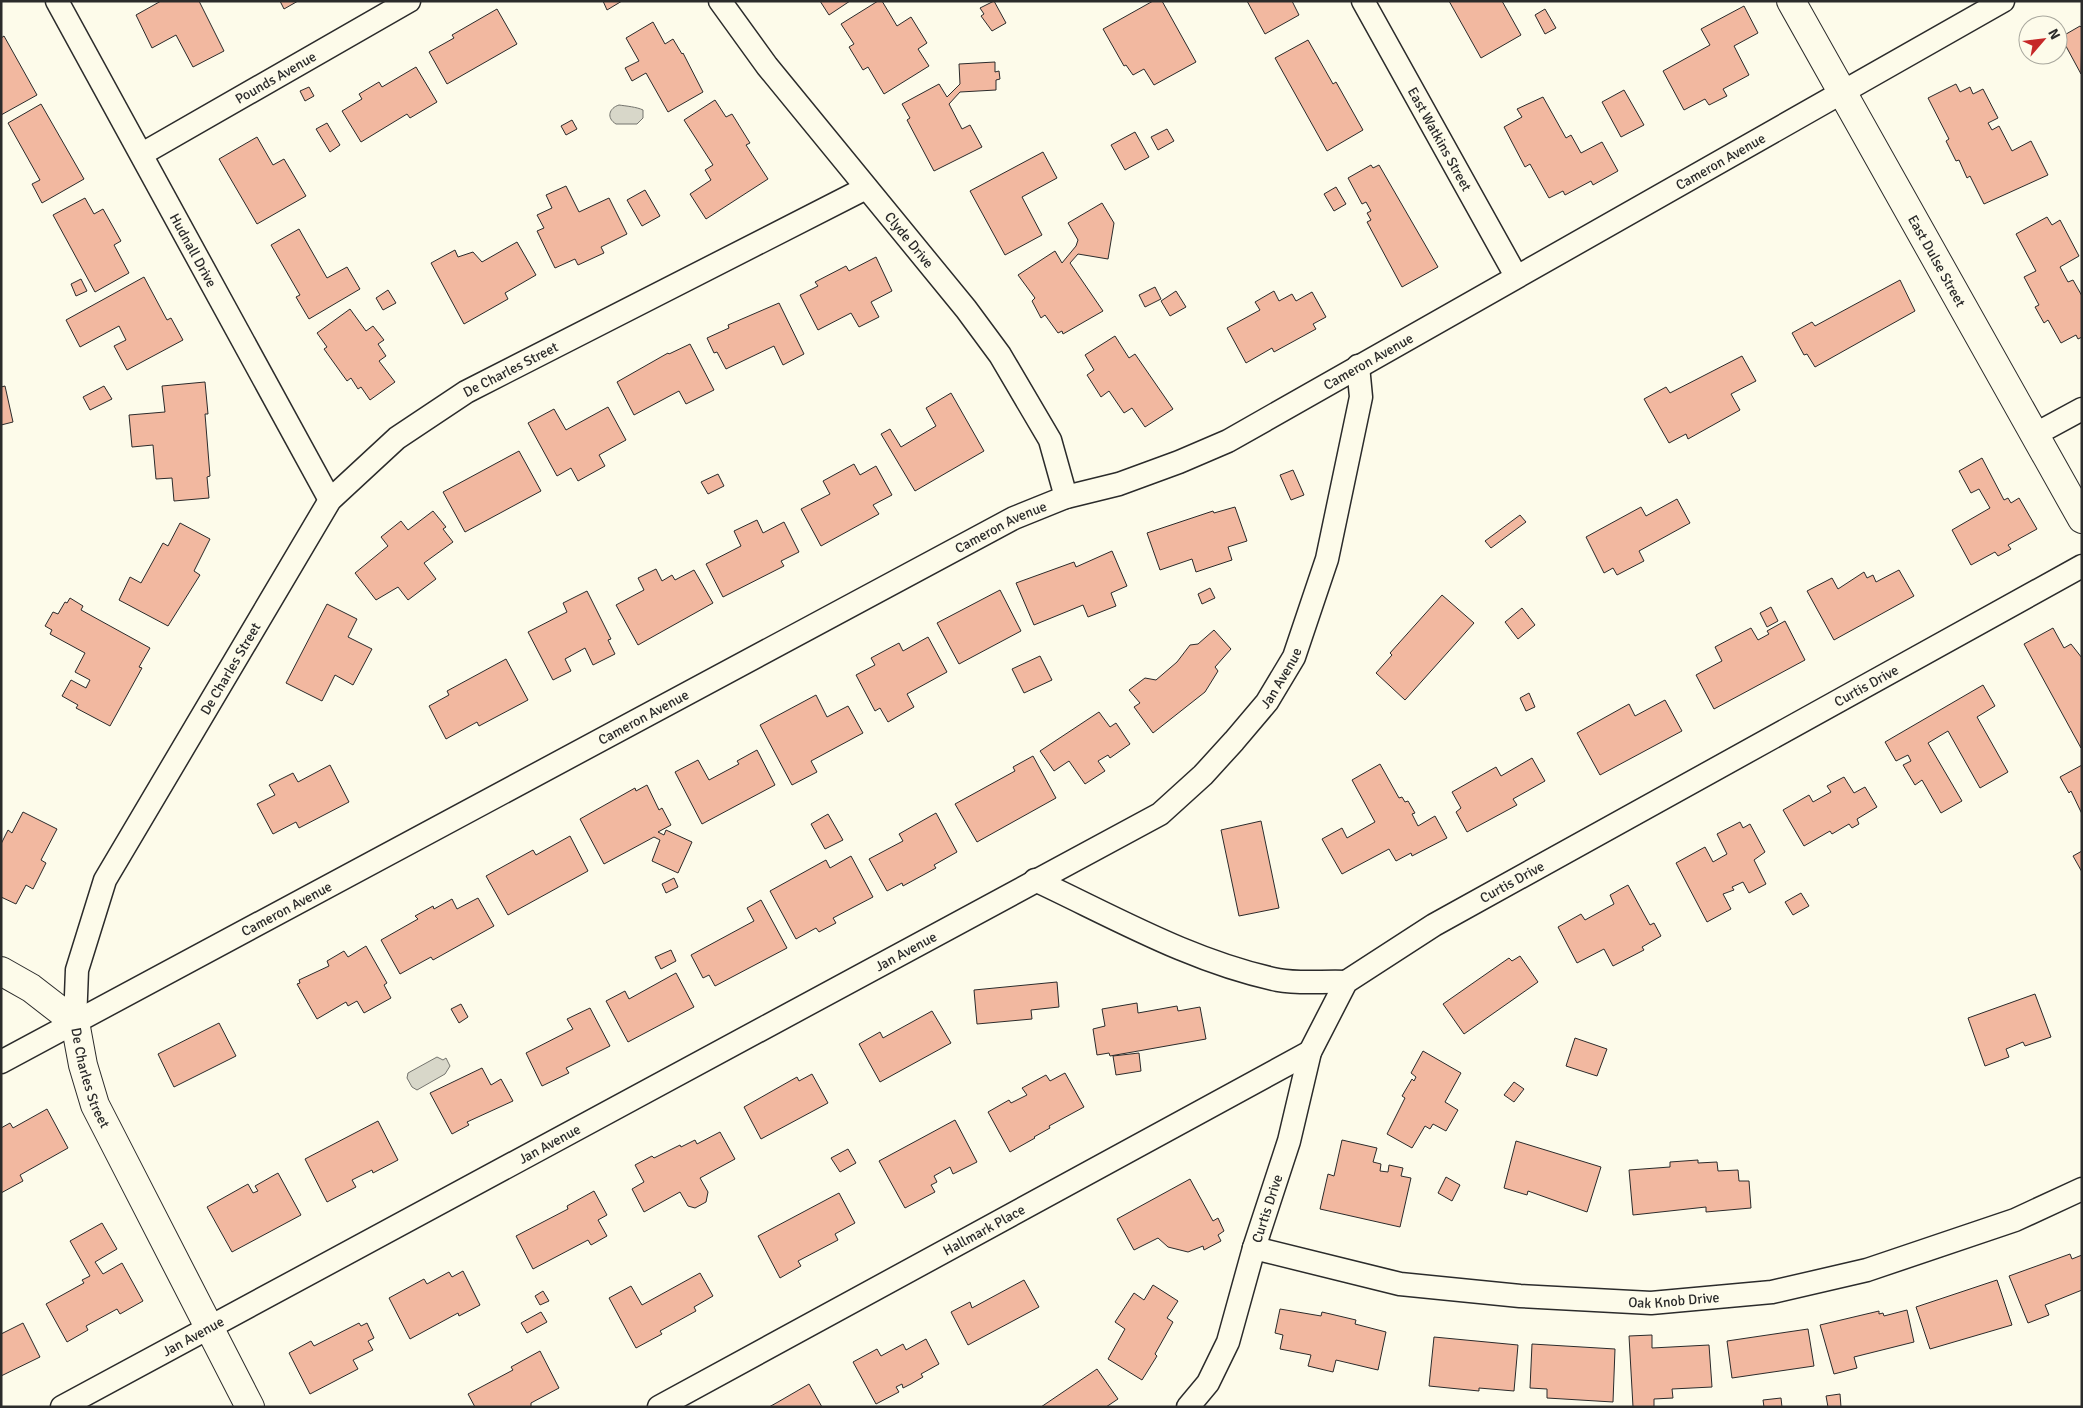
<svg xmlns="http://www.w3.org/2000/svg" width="2083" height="1408" font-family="Signika,sans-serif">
  <rect width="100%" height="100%" fill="#fdfbea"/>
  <path fill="#d8d7c9" stroke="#74746e" d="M619,105c7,1 18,2 24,5v8l-6,6h-21c-10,-6 -7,-16 3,-19z
    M437,1057l6,3 3,-2 4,8 -5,8 -28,16 -5,-3 -5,-9 1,-5z"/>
  <path fill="#f2b8a0" stroke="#2b2b2b" d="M161,1h38l25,50 -31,16 -17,-32 -24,13 -16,-33z
    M280,1h18l-14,8z
    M603,1h19l-15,9z
    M820,1h30l-21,14z
    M878,1h4l15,25 14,-9 16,26 -9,6 11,17 -45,28 -16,-27 -5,3 -14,-23 5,-3 -13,-20z
    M994,1l12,22 -14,8 -11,-15 3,-2 -4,-6z
    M1153,1h9l34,61 -42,23 -10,-16 -11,6 -7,-10 -2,1 -21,-37z
    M1247,1h45l7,14 -34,19z
    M1449,1h53l19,34 -40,23z
    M1744,6l14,27 -24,13 15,29 -26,14 4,7 -18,9 -4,-6 -21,11 -21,-39 47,-26 -9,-16z
    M497,9l20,35 -70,40 -18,-32 25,-14 -2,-3z
    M1545,9l11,19 -11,6 -10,-19z
    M653,22l12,22 8,-5 9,15 1,-1 20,39 -35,20 -22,-39 -14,8 -7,-13 14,-7 -13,-23z
    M2080,26l2,2 -1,46 -20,-37z
    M4,36l33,59 -36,20v-77z
    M1308,40l25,44 3,-2 27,48 -36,21 -52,-93z
    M995,62v10l4,-1 1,8 -4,1v10l-36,2 -11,12 13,25 8,-4 12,22 -48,24 -27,-51 3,-2 -8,-14 37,-20 8,13 13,-13 -1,-20z
    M416,67l21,35 -27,16 -3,-4 -46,28 -19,-31 20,-12 -3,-5 20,-12 3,5z
    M1956,84l4,8 10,-5 3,7 10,-5 15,29 -10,5 4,7 7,-4 13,25 19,-10 17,34 -64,29 -14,-28 -3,2 -8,-18 -3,1 -10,-20 3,-2 -21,-41z
    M309,87l5,9 -9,5 -5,-10z
    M1624,90l20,35 -23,12 -19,-35z
    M1543,97l23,41 5,-3 10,18 21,-11 16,29 -25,14 -2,-4 -26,14 -2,-4 -14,7 -19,-34 -5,3 -21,-40 18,-10 -5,-8z
    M715,100l11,17 6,-3 18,29 -4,2 22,34 -62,40 -16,-25 21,-14 -6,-10 8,-5 -29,-45z
    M41,104l43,75 -42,24 -10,-19 8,-4 -32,-57z
    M572,120l5,9 -11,6 -5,-9z
    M327,123l13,22 -10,7 -14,-23z
    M1167,129l7,12 -16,9 -7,-13z
    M1135,132l14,25 -24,13 -14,-25z
    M257,137l16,28 11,-6 22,37 -49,28 -38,-65z
    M1043,152l14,26 -35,19 20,38 -37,20 -35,-64z
    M1371,165l2,3 6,-3 59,102 -36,20 -35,-65 4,-2 -4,-7 4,-2 -5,-9 -4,2 -14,-26z
    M566,186l13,26 30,-14 18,36 -26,13 3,6 -26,12 -3,-6 -20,9 -18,-37 7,-3 -7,-13 15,-7 -6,-13z
    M1336,187l10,17 -12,7 -10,-17z
    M645,190l15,26 -18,10 -15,-26z
    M85,198l9,16 9,-5 18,32 -7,4 15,28 -34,19 -42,-77z
    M1102,203l12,20 -6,36 -30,-5 -8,9 33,48 -40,23 -1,-3 -4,2 -13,-18 -4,3 -9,-17 3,-3 -17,-23 37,-24 7,12 14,-17 2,-6 -10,-17z
    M2047,217l5,8 8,-5 19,36 -19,11 8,15 5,-2 9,16v41l-4,2 -2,-4 -15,8 -13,-23 -4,3 -9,-16 4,-2 -15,-28 12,-6 -20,-37z
    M299,229l28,49 20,-11 13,22 -51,30 -13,-22 4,-2 -29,-50z
    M517,242l19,33 -31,18 3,6 -44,25 -33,-61 24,-13 3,7 15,-5 9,10z
    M876,257l16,34 -21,11 8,15 -20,10 -8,-14 -33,17 -18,-35 18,-9 -3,-4 31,-16 3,5z
    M144,277l23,43 4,-2 12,22 -56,30 -13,-24 12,-6 -7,-14 -39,21 -14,-27z
    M81,279l6,12 -11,5 -5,-12z
    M1900,280l15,31 -100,56 -8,-13 -3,1 -12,-22 20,-11 3,4z
    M1155,287l6,12 -16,8 -6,-12z
    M388,290l8,13 -13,7 -7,-12z
    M1176,291l10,16 -16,9 -9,-15z
    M1274,291l5,10 13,-7 4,7 16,-9 14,25 -13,7 3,5 -42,23 -2,-4 -26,15 -19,-35 33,-18 -5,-8z
    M779,303l25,51 -21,11 -9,-19 -48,23 -9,-17 -3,1 -7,-15 22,-10 -1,-3z
    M350,309l16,22 7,-5 11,14 -6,4 8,12 -7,5 16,21 -25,18 -9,-13 -3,2 -7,-11 -4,3 -23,-32 3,-2 -10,-14z
    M1115,336l14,22 6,-4 38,55 -28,18 -13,-19 -8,5 -15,-22 -8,6 -14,-22 7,-5 -9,-15z
    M690,344l24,46 -28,14 -7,-13 -45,24 -17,-33 51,-29 1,1z
    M1742,356l14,25 -25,13 9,16 -52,29 -2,-5 -17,9 -25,-44 22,-12 4,6z
    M205,382l3,32h-3l5,62 -3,1 2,21 -35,3 -2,-23 -16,1 -3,-34 -21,2 -3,-32 36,-3 -3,-26z
    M5,386l8,36 -12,3v-38z
    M104,386l8,13 -22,11 -7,-13z
    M951,393l33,58 -69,40 -34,-57 9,-5 11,18 35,-21 -10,-18z
    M608,407l18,33 -27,15 6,11 -27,15 -7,-13 -14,8 -29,-53 26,-14 12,21z
    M519,451l22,40 -76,41 -22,-40z
    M1982,458l22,42 4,-2 3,5 8,-5 18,31 -29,16 3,4 -13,7 -3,-4 -24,13 -19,-35 38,-22 -11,-19 -8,4 -12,-22z
    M854,464l6,11 16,-9 16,29 -19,10 6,9 -58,32 -20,-37 29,-15 -7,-13z
    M1293,470l11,25 -13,5 -11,-25z
    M718,474l6,12 -16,8 -7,-12z
    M1677,499l13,24 -51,28 5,10 -27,14 -4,-7 -9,5 -18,-36 55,-30 5,9z
    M1235,507l12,34 -19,6 4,13 -36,12 -4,-13 -32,11 -13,-37 66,-22 1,2z
    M433,511l13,16 -3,2 10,13 -29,21 12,16 -28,21 -10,-13 -22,13 -21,-27 33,-27 -7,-9 20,-16 7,9z
    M1520,515l6,7 -35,26 -6,-7z
    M757,520l6,13 21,-11 15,30 -18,9 3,5 -61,31 -17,-33 35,-18 -7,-15z
    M180,523l30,16 -16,32 6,4 -32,51 -49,-26 11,-23 11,6 22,-40 5,3z
    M1112,551l15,35 -16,7 5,13 -28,11 -5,-12 -49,20 -18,-42 58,-21 2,5z
    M656,569l6,12 10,-6 3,5 19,-10 19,33 -75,42 -22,-40 28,-15 -6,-12z
    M1899,570l15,26 -80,44 -27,-49 25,-13 6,11 26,-17 3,6 6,-3 3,7z
    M1210,588l5,10 -13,6 -4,-10z
    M1000,590l21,41 -62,33 -22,-41z
    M587,591l24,48 -3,1 7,14 -22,11 -8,-17 -20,11 6,12 -18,9 -25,-48 39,-20 -4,-9z
    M1442,595l32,28 -69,77 -29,-27 16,-18 -2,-2z
    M70,598l13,8 -2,4 69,38 -11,19 3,1 -32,58 -34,-18 2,-3 -16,-9 9,-16 15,8 4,-8 -15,-8 10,-19 -35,-19 2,-4 -7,-4 8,-14 5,2 7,-12 2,1z
    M327,604l30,15 -9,18 24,12 -19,36 -18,-10 -13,26 -36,-18z
    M1771,607l7,14 -11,6 -7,-14z
    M1522,608l13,17 -17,14 -13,-17z
    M1785,621l20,39 -91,49 -18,-34 26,-14 -7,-14 36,-19 7,12 11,-6 -2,-3z
    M2053,628l11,20 7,-4 11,14 -1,90 -57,-104z
    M1214,630l17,19 -16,18 3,4 -13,21 -52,41 -19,-26 6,-4 -11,-13 16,-12 11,2 21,-18 13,-17 8,-1z
    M928,637l19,35 -40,22 7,13 -26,15 -8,-14 -5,3 -19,-36 19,-10 -4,-7 28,-15 4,8z
    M1040,656l12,24 -28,13 -12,-24z
    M506,659l22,41 -49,26 -2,-4 -31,17 -17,-33 20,-11 -2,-4z
    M1983,685l12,21 -18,11 31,55 -28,16 -32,-57 -20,12 34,58 -21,12 -19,-33 -7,5 -12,-20 8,-4 -3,-6 -12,6 -11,-19z
    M1529,693l6,14 -9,4 -6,-13z
    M816,695l11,22 21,-11 15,27 -52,28 6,11 -25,13 -32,-60z
    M1665,700l17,31 -82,44 -23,-42 52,-29 6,12z
    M1099,712l11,15 6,-4 14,21 -20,14 -2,-3 -10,6 7,10 -20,13 -16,-23 -15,10 -14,-20z
    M757,750l18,35 -73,39 -27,-52 23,-12 11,20 30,-16 -2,-3z
    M1033,756l23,42 -79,44 -22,-38 60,-33 -2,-4z
    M1532,758l13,23 -32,18 4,6 -50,27 -11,-20 5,-4 -9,-16 44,-25 5,9z
    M1380,764l19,34 3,-1 3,5 3,-1 7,12 -3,1 6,12 17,-10 12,22 -35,18 -1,-3 -15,8 -7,-12 -47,25 -20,-35 20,-11 5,10 28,-16 -23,-42z
    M330,765l19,37 -50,26 -3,-6 -23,12 -16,-30 18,-9 -6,-10 24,-12 5,9z
    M2082,765v49l-11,-23 -2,2 -9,-16z
    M1844,777l10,16 11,-6 12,20 -20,12 2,5 -7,4 -3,-4 -17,10 -2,-3 -26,15 -21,-36 26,-15 4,7 18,-10 -4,-6z
    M647,785l12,25 3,-2 9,17 -13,7 6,3 2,-5 26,12 -14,31 -26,-12 8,-21 -6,-3 -50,27 -24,-45 55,-31 1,3z
    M23,812l34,17 -16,31 5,3 -13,26 -7,-4 -10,19 -15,-7v-53l7,-14 4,3z
    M936,813l21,39 -23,13 2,3 -33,18 -1,-3 -15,8 -18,-32 34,-18 -4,-7z
    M828,814l15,26 -18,9 -14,-25z
    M1261,821l18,87 -40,8 -18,-86z
    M1740,822l3,6 7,-4 15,28 -11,8 12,24 -17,9 -6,-11 -11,5 2,3 -11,4 8,15 -24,13 -31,-59 29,-16 8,15 14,-8 -10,-20z
    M570,836l18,35 -80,44 -22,-39 47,-26 3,5z
    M2082,851v21l-9,-16z
    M851,856l22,41 -40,21 3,5 -17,9 -3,-4 -20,11 -26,-48 56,-31 4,8z
    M674,878l4,9 -12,6 -4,-9z
    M1628,885l22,40 4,-2 7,13 -19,11 2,3 -31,16 -9,-17 -27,14 -19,-36 23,-13 4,6 29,-16 -4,-9z
    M1801,893l8,13 -16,9 -8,-13z
    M478,898l16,28 -61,34 -2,-3 -31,17 -19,-34 37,-21 -3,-3 18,-10 1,3 18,-10 5,10z
    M761,900l26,48 -72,38 -6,-11 -6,3 -12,-23 63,-34 -7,-13z
    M366,946l21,37 -3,2 7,13 -27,15 -7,-12 -9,5 -2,-4 -29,17 -20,-35 3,-1 -1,-3 30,-14 -2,-5 17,-10 4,6z
    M671,950l5,11 -15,8 -6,-12z
    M1520,956l18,26 -74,52 -21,-30 66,-46 3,3z
    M676,973l18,34 -66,35 -22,-41 19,-10 4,8z
    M1057,982l2,25 -28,3 1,9 -55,5 -3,-34z
    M2035,994l16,43 -26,9 -2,-4 -17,7 3,8 -24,9 -17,-48z
    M1137,1003l1,10 39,-7 1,5 22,-4 6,32 -96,17 -1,-3 -12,2 -4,-26 12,-3 -3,-17z
    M461,1004l7,13 -9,6 -8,-14z
    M590,1008l20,38 -44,22 3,5 -27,13 -16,-33 47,-24 -6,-10z
    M932,1011l19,32 -71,39 -21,-38 21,-12 3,6z
    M219,1023l17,33 -62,31 -16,-33z
    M1575,1038l32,11 -10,27 -31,-10z
    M1423,1051l38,22 -16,29 13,8 -12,21 -13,-7 -3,5 -5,-3 -13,22 -25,-14 18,-36 -3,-2 10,-17 2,2 2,-4 -5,-4z
    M1139,1053l2,18 -25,4 -3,-19z
    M482,1068l9,17 10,-6 12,22 -46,21 2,3 -17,9 -22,-41z
    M1065,1073l19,34 -35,19 1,2 -16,9 1,1 -25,14 -22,-40 21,-12 2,3 16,-8 -5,-7 24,-13 4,6z
    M812,1074l16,29 -67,36 -17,-32 53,-30 2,4z
    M1514,1082l10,7 -10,13 -10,-7z
    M47,1109l21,39 -48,27 3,6 -22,12v-65l9,-5 3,5z
    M955,1120l22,42 -24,12 -3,-7 -16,9 3,6 -6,3 4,7 -30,16 -26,-47z
    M378,1121l20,39 -25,13 -1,-3 -20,10 4,7 -29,15 -22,-43z
    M720,1132l15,27 -35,19 8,14 -2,10 -11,6 -7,-2 -8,-14 -36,20 -12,-23 12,-7 -9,-17 17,-9 2,2 26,-13 1,2 14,-7 2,4z
    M1342,1140l35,8 -4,14 8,2 -1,7 8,1 1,-7 14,3 -2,8 10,2 -11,49 -80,-18 8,-35 6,2z
    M1516,1141l85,26 -14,45 -59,-21 -1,4 -23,-7z
    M848,1149l8,14 -16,9 -9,-14z
    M1698,1160v3l19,-1 1,9 20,-1 1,11h10l2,27 -45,4v-5l-73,8 -4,-45 41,-3v-5z
    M278,1173l23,42 -69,37 -25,-45 41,-23 5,9 5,-2 -3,-5z
    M1446,1177l14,8 -8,16 -14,-8z
    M1190,1179l23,42 5,-3 6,13 -6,4 3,6 -17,9 -1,-4 -15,6 -20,-5 -10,-9 -24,12 -17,-31z
    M594,1191l13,24 -9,5 9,16 -16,9 -3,-5 -55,29 -17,-33 52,-27 -1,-3z
    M839,1193l16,30 -20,11 3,6 -40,21 3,5 -21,12 -22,-42z
    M102,1223l15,26 -22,13 8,12 19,-11 21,38 -23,13 -3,-5 -31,17 2,4 -21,12 -21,-38 38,-21 -2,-3 8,-4 -20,-35z
    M2070,1254l2,5 10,-4v35l-37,15 4,10 -21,8 -19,-47z
    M463,1271l17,34 -21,11 -1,-3 -48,26 -21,-41 35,-19 3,5 22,-12 3,5z
    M700,1273l13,23 -19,11 2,4 -36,20 2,3 -26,14 -27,-50 22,-12 11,19z
    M1024,1280l15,27 -71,38 -17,-33 19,-10 2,6z
    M1997,1280l15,45 -82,24 -14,-42z
    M1153,1285l25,16 -11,17 6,4 -18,32 2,2 -15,24 -34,-21 17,-30 -10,-7 19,-29 10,7z
    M543,1291l6,10 -9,4 -5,-9z
    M1280,1309l41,7 1,-4 34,8 -1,4 31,8 -8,38 -42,-10 -3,12 -25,-6 3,-11 -31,-6 3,-14 -8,-2z
    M1907,1310l7,32 -60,15 3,11 -23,6 -14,-49 59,-14v3l4,-1 1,3z
    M541,1312l6,10 -20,11 -6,-10z
    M23,1323l17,34 -39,19v-42z
    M359,1323l2,3 6,-3 7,15 -6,3 5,9 -20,10 5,9 -48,25 -21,-41 22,-12 3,5z
    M1808,1329l6,37 -82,12 -5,-37z
    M1652,1335v13l57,-3 3,42 -40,2 1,9 -19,1v8h-21l-4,-71z
    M1434,1337l84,8 -4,46 -35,-3v3l-50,-5z
    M926,1339l13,25 -18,10 2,3 -12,7 -8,4 -1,-4 -6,3 3,5 -23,12 -23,-42 24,-13 4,7 22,-12 3,6z
    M1532,1344l83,5 -2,53 -66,-4v-9l-17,-1z
    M540,1351l19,37 -28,15v4h-56l-7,-13 45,-24 -2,-3z
    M1097,1369l21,30 -12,8h-65z
    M809,1384l13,23h-53l9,-5z
    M1840,1394l1,13h-13l-2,-11z
    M1781,1398l1,9h-18l-1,-7z"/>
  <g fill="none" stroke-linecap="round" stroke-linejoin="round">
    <g stroke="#2b2b2b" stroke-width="25">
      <g id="street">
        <path id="s1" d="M57,1l273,499"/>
        <path id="s2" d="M720,1l47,65 199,243 34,46 50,85 16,57"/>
        <path id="s3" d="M1363,1l153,275"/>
        <path id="s4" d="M142,154l267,-153"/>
        <path d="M2034,435l48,-26"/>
        <path d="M1035,880c79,37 157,82 243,100 21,4 46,1 68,2"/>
        <path id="s5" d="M75,1022l2,-52 28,-90 225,-380 67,-62 69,-46 400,-204"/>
        <path id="s6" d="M1,1062l1013,-544 52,-21 53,-13 60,-22 49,-21 775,-440"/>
        <path id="s7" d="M1254,1248l146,36 120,12 131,7 121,-11 95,-22 148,-50 67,-31"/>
        <path id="s8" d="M62,1407l1098,-593 43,-39 31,-34 33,-39 27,-45 33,-98 34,-162 -3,-31"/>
        <path id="s9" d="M659,1407l651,-355"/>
        <path id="s10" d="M1188,1407l20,-24 20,-41 26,-94 35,-107 21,-89 36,-70 88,-57 648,-359"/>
      </g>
    </g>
    <g stroke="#2b2b2b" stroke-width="30">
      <g id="secondary">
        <path id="s11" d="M1791,1l291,518"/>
        <path id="s12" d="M1,971l30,17 44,34 8,43 12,40 155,302"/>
      </g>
    </g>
    <use href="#street" stroke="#fdfbea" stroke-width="22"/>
    <use href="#secondary" stroke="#fdfbea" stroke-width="28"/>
  </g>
  <g text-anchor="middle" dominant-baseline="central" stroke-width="4" stroke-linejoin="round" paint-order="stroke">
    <g font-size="14" fill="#2b2b2b" stroke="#fdfbea">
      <text stroke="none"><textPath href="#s4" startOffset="154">Pounds Avenue</textPath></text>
      <text stroke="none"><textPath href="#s3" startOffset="158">East Watkins Street</textPath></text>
      <text stroke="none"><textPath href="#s6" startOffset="1944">Cameron Avenue</textPath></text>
      <text stroke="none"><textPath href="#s2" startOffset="305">Clyde Drive</textPath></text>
      <text stroke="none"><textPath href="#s1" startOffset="284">Hudnall Drive</textPath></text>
      <text stroke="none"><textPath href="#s11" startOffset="298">East Dulse Street</textPath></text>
      <text stroke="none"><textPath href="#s6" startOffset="1539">Cameron Avenue</textPath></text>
      <text stroke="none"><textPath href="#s5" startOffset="812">De Charles Street</textPath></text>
      <text stroke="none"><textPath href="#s6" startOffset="1134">Cameron Avenue</textPath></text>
      <text stroke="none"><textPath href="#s5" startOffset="392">De Charles Street</textPath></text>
      <text stroke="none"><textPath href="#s8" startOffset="1431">Jan Avenue</textPath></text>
      <text stroke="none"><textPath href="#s10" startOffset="1056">Curtis Drive</textPath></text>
      <text stroke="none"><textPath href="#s6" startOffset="729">Cameron Avenue</textPath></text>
      <text stroke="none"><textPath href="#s10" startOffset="651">Curtis Drive</textPath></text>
      <text stroke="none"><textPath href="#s6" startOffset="324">Cameron Avenue</textPath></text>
      <text stroke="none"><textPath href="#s8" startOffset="959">Jan Avenue</textPath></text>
      <text stroke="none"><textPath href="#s12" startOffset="148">De Charles Street</textPath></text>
      <text stroke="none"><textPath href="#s8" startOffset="554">Jan Avenue</textPath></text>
      <text stroke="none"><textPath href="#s10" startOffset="216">Curtis Drive</textPath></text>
      <text stroke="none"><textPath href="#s9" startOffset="370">Hallmark Place</textPath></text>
      <text stroke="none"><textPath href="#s7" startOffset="425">Oak Knob Drive</textPath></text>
      <text stroke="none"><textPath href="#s8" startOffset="149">Jan Avenue</textPath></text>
    </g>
  </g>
  <rect width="2083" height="1408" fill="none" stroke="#2b2b2b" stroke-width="5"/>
  <g transform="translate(2043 40) rotate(62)"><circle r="24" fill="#fdfbea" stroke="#a9a89e"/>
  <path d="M0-4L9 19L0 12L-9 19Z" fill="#c62828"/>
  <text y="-8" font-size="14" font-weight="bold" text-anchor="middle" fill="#2b2b2b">N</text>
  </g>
</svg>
